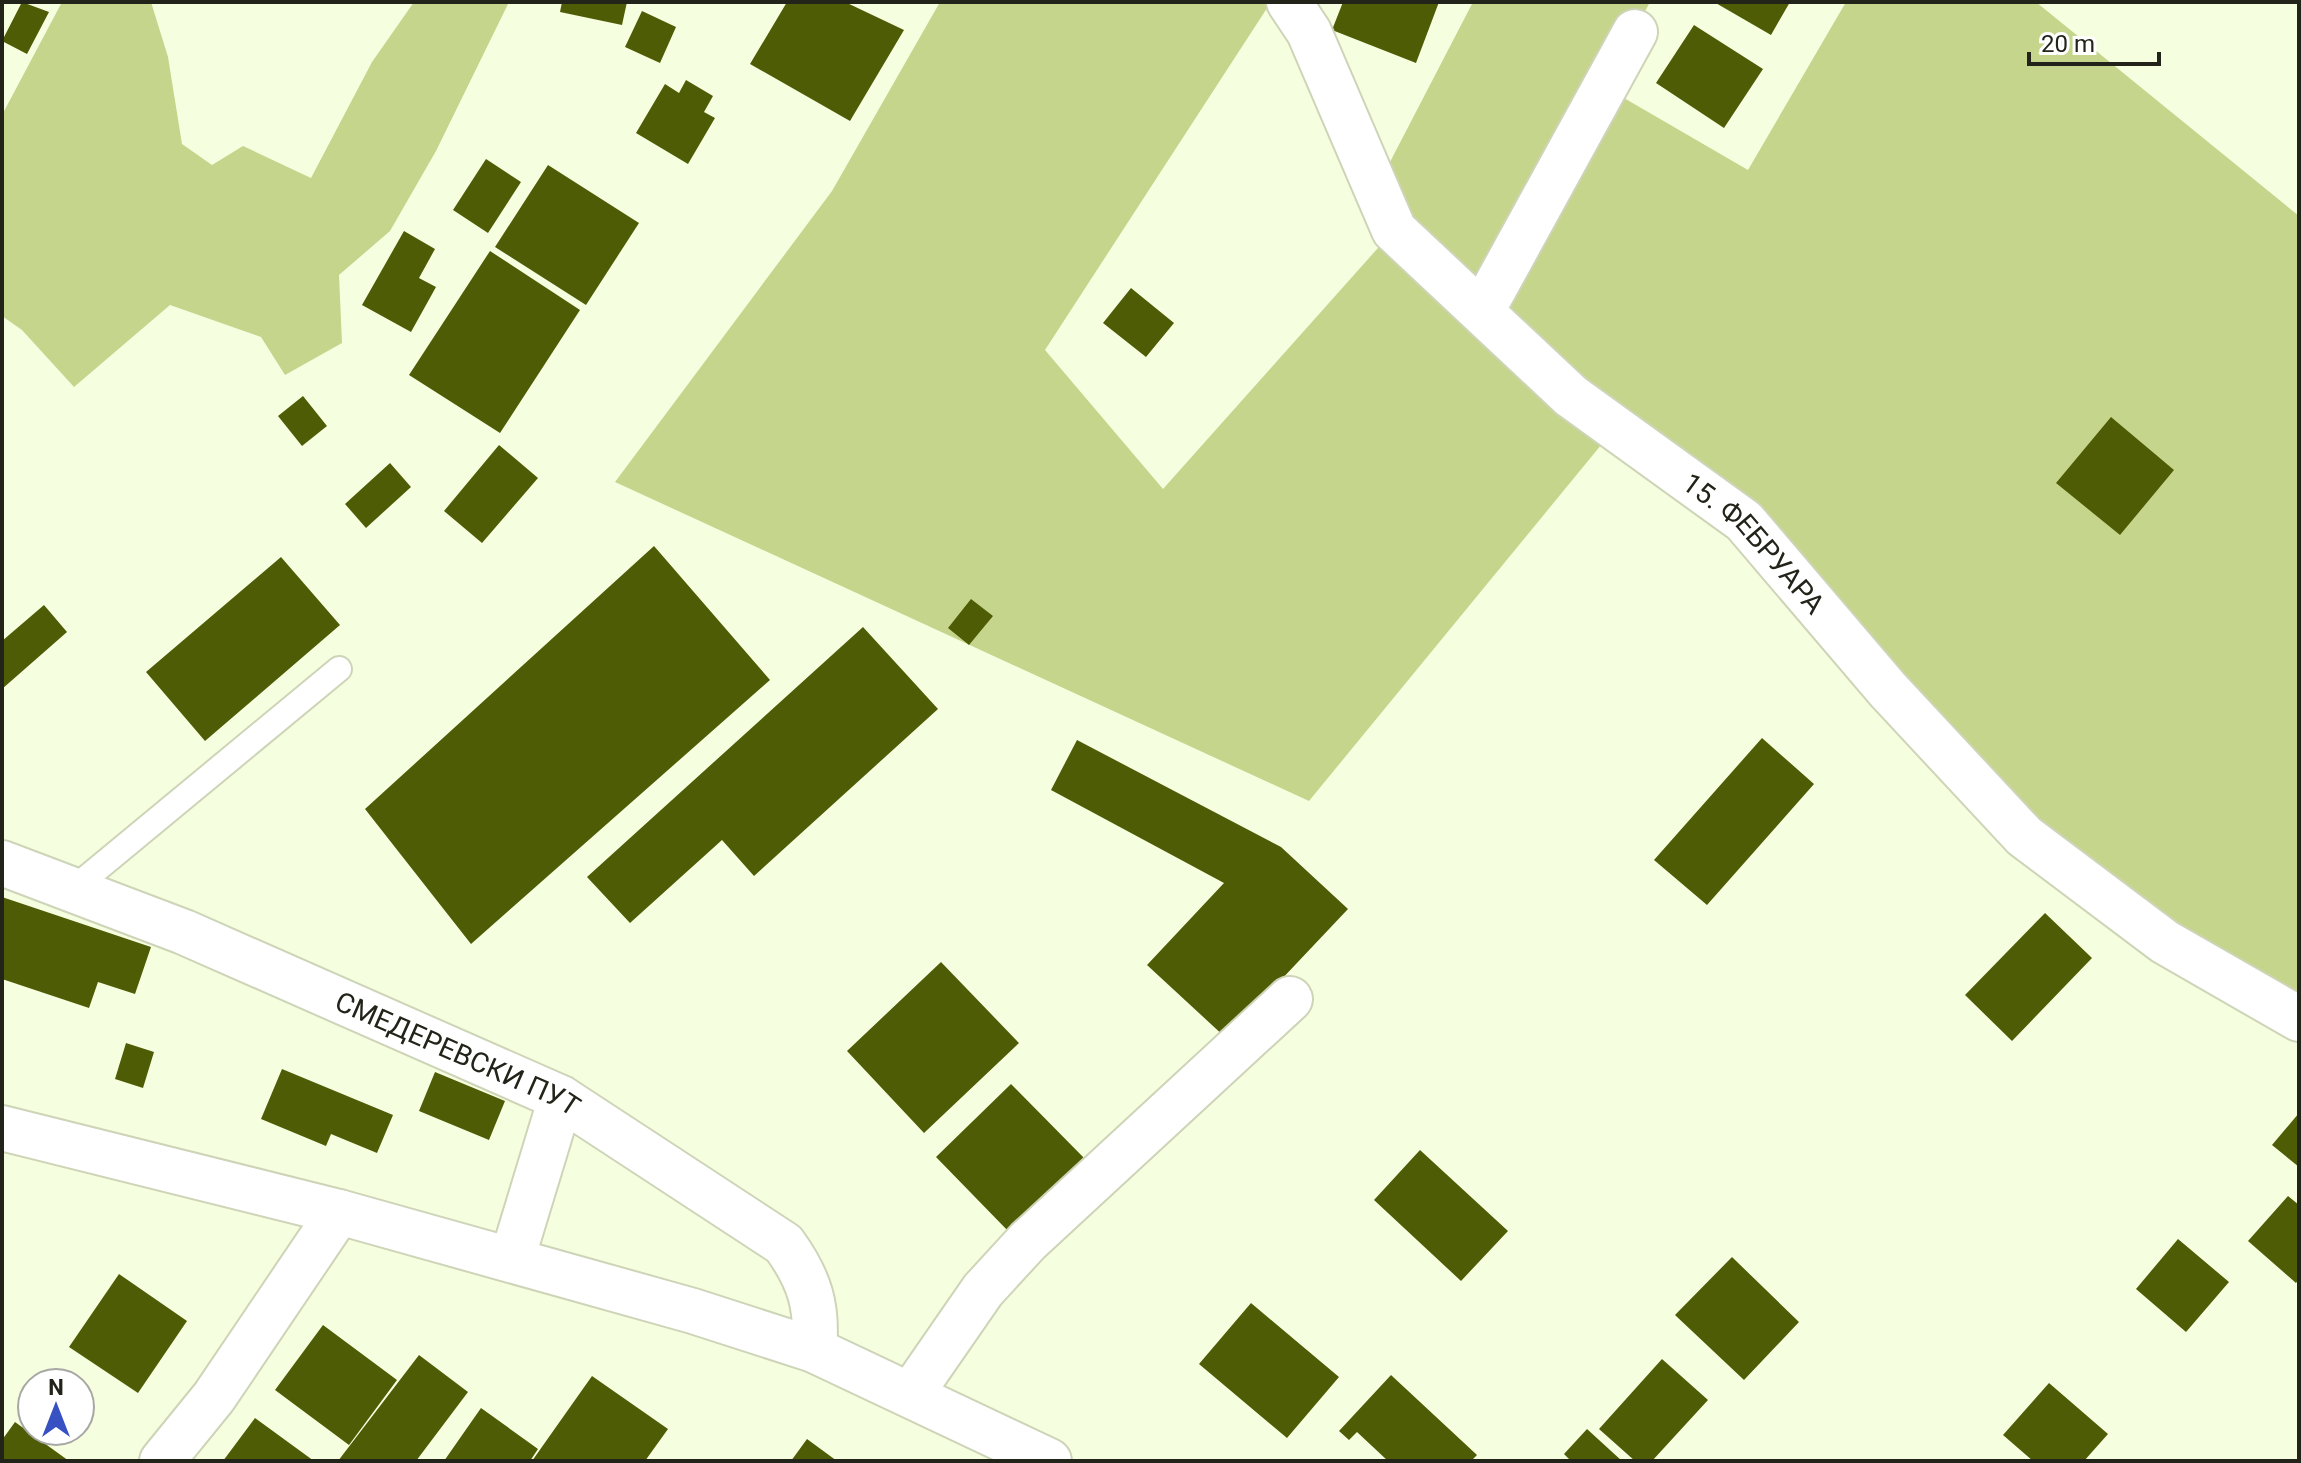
<svg xmlns="http://www.w3.org/2000/svg" width="2301" height="1463" font-family="Roboto,sans-serif">
  <rect width="100%" height="100%" fill="#f6fee0"/>
  <path fill="#c5d58c" d="M62,2h89l17,55 14,87 30,21 31,-19 68,32 61,-116 42,-60h95l-73,149 -46,80 -51,44 3,68 -57,32 -24,-38 -91,-32 -96,82 -52,-57 -20,-14v-201z
    M940,2h331l-226,348 118,139 231,-259 -17,-43 96,-185h177l-45,85 143,83 98,-168h190l263,214v803l-134,-77 -341,-327 -209,-187 -306,373 -694,-319 217,-291z"/>
  <path fill="#4f5c06" d="M22,2l27,10 -22,42 -25,-13z
    M562,2h65l-5,23 -62,-13z
    M787,2h58l59,28 -54,91 -100,-57z
    M1343,2h96l-23,61 -84,-33z
    M1714,2h76l-19,33z
    M642,11l34,16 -16,36 -35,-16z
    M1694,25l69,44 -39,59 -68,-45z
    M686,80l27,16 -9,16 11,6 -27,46 -52,-31 29,-49 14,9z
    M486,159l35,23 -33,51 -35,-23z
    M548,165l91,58 -53,82 -91,-58z
    M404,231l31,18 -16,29 17,9 -25,45 -49,-27z
    M490,251l90,59 -80,123 -91,-58z
    M1131,288l43,35 -28,34 -43,-34z
    M303,396l24,30 -25,20 -24,-30z
    M2111,417l63,53 -54,65 -64,-52z
    M499,445l39,33 -56,65 -38,-32z
    M390,463l21,24 -45,41 -21,-24z
    M654,546l116,134 -299,264 -106,-135z
    M281,557l59,68 -135,116 -59,-69z
    M971,599l22,17 -24,29 -21,-17z
    M44,605l23,27 -65,57v-48z
    M863,627l75,82 -184,167 -32,-36 -92,83 -43,-46z
    M1762,738l52,46 -107,121 -53,-45z
    M1077,740l204,107 67,62 -122,129 -79,-73 77,-82 -173,-93z
    M2,897l149,50 -16,47 -37,-12 -9,26 -87,-29z
    M2045,913l47,45 -80,83 -47,-46z
    M941,962l78,81 -95,90 -77,-82z
    M126,1043l28,9 -11,36 -28,-9z
    M282,1069l111,46 -16,38 -46,-19 -5,12 -65,-27z
    M435,1072l70,29 -16,39 -70,-29z
    M1011,1084l74,75 -75,74 -74,-76z
    M2299,1113v54l-27,-22z
    M1420,1150l88,81 -47,50 -87,-81z
    M2288,1196l11,9v74l-3,4 -48,-42z
    M2178,1239l51,43 -43,50 -50,-43z
    M1732,1257l67,65 -55,58 -69,-65z
    M119,1274l68,47 -49,72 -69,-46z
    M1251,1303l88,74 -52,61 -88,-74z
    M323,1325l74,55 -48,65 -74,-55z
    M419,1355l49,37 -52,69h-78z
    M1662,1359l46,41 -56,61h-17l-36,-32z
    M1391,1375l86,80 -6,6h-83l-31,-29 -8,8 -10,-9z
    M592,1376l76,53 -23,32h-113z
    M2049,1383l59,51 -24,27h-51l-30,-26z
    M481,1408l57,41 -8,12h-86z
    M255,1418l59,43h-91z
    M15,1422l54,39h-67v-21z
    M1587,1429l35,32h-51l-7,-7z
    M807,1439l30,22h-46z"/>
  <g fill="none" stroke-linecap="round" stroke-linejoin="round">
    <g stroke="#cdd4b7" stroke-width="28">
      <path id="lane" d="M73,889l266,-220"/>
    </g>
    <g stroke="#cdd4b7" stroke-width="48">
      <g id="street">
        <path id="s1" d="M1289,2l20,30 85,198 177,166 173,125 144,169 136,146 141,106 134,77"/>
        <path d="M1482,311l153,-279"/>
        <path id="s2" d="M2,863l182,69 377,166 223,146c26,36 34,63 30,106"/>
        <path d="M512,1259l49,-161"/>
        <path d="M911,1394l72,-104 45,-49 262,-242"/>
        <path d="M162,1461l52,-64 125,-185"/>
      </g>
    </g>
    <g stroke="#cdd4b7" stroke-width="48">
      <path id="secondary" d="M2,1128l337,84 354,99 121,39 235,111"/>
    </g>
    <use href="#lane" stroke="#fff" stroke-width="24"/>
    <use href="#street" stroke="#fff" stroke-width="44"/>
    <use href="#secondary" stroke="#fff" stroke-width="44"/>
  </g>
  <g text-anchor="middle" dominant-baseline="central" stroke-width="8" stroke-linejoin="round" paint-order="stroke">
    <g font-size="28" fill="#222419" stroke="#fff">
      <text stroke="none"><textPath href="#s1" startOffset="730">15. ФЕБРУАРА</textPath></text>
      <text stroke="none"><textPath href="#s2" startOffset="494">СМЕДЕРЕВСКИ ПУТ</textPath></text>
    </g>
  </g>
  <rect width="2301" height="1463" fill="none" stroke="#222419" stroke-width="8"/>
  <g transform="translate(56 1407)"><circle r="38" fill="#ffffff" stroke="#a7a7a3" stroke-width="2"/>
  <path d="M0-6L14 30L0 20L-14 30Z" fill="#3751c2"/>
  <text y="-12" font-size="22" font-weight="bold" text-anchor="middle" fill="#222419">N</text>
  </g>
  <path d="M2029 52v12h130v-12" fill="none" stroke="#222419" stroke-width="4"/>
  <text x="2041" y="52" font-size="24" fill="#222419" stroke="#ffffff" stroke-width="6" paint-order="stroke">20 m</text>
</svg>
